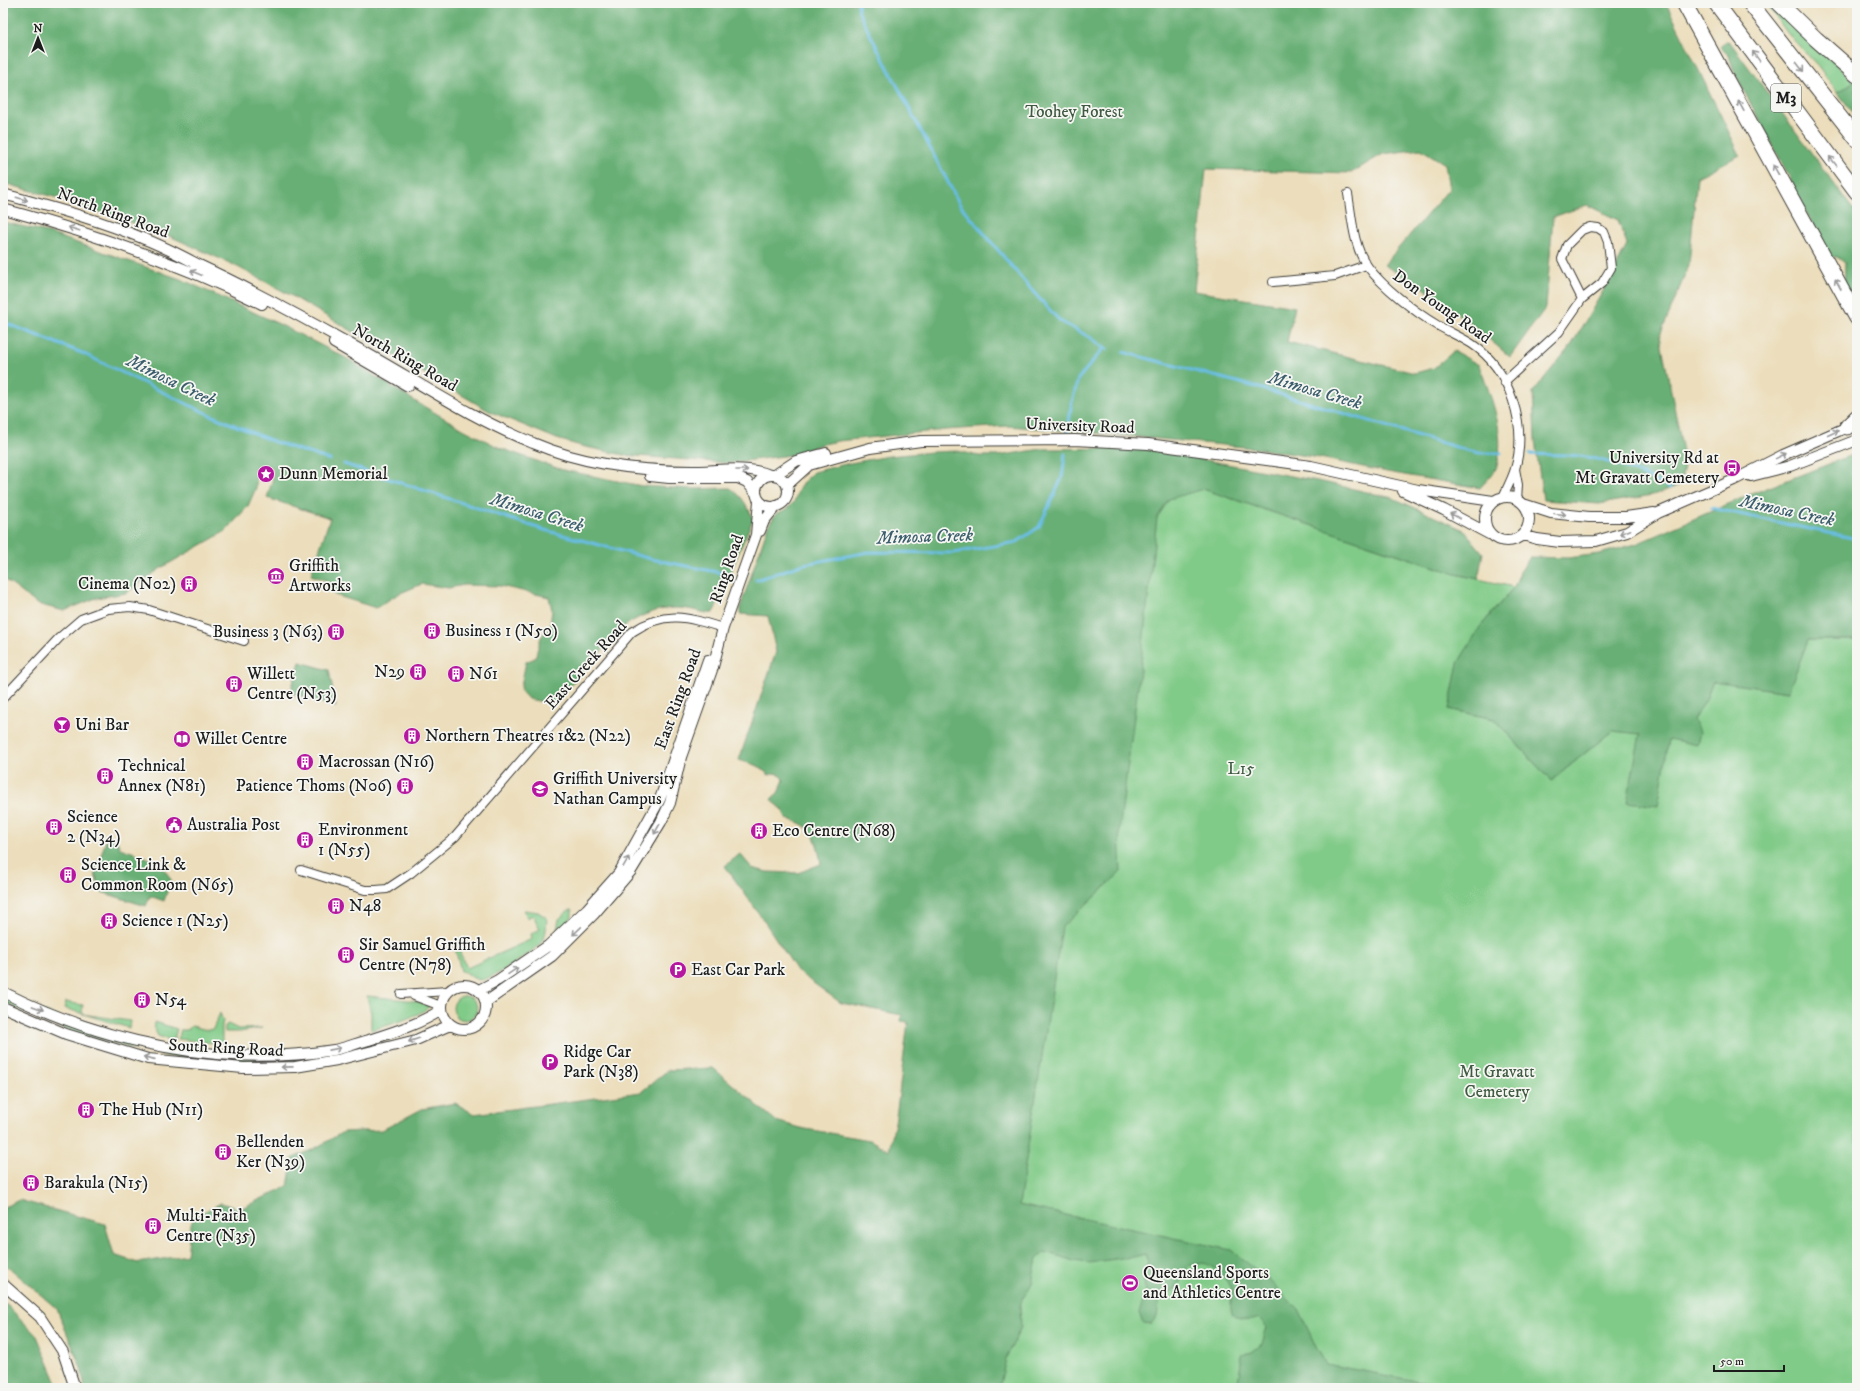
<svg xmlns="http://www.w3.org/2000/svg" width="1860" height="1391" font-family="'IM FELL DW Pica',serif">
  <rect width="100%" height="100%" fill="#f6f6f2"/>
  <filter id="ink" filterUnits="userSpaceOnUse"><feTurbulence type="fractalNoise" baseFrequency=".025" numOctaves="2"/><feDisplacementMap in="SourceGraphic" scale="8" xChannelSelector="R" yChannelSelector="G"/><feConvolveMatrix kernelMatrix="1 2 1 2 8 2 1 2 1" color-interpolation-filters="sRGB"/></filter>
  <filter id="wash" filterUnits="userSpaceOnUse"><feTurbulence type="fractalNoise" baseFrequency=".012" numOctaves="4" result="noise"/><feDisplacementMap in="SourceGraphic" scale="16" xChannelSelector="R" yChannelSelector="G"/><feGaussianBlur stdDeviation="0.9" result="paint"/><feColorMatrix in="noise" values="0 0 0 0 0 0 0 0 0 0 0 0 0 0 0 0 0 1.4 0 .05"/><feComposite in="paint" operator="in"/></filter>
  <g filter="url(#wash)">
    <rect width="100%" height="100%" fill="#ecdebc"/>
    <path fill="#81cb88" stroke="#4e7452" d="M1766,3h6l82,78 -16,12 -20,-27 -30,-32z
      M1147,470l309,104 58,13 -34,40 -31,82 45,10 57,62 61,-50 101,-51 75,12 20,-52h49v748h-878l148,-906z
      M524,910l14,2 9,6c-1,8 0,15 -4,22 -7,11 -50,39 -62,40 -9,0 -13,-8 -20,-9l-6,-23h3l9,20 65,-29 -1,-5 9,-5 -7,-14 -6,3z
      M569,910h3v7l-15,13 2,-11z
      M453 1008a12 12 0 1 1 24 0a12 12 0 1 1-24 0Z
      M367,996l50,5 12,5c-5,9 -46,21 -58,24v-17z
      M3,997l132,47 1,4 -1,1 -60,-16 -72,-30z
      M66,1002l17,3 -1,9 48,7 -1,7 -65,-20z
      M220,1013l3,8 -1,4v19l-44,-5 3,-9h6l5,-4 15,4 6,-1z
      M155,1022l22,7 -3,10 -4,1 -12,-4 -4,-8z
      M228,1024l10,5 24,-1 -22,4h-15v-6z
      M160,1049l22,4 162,-3 2,5c-66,11 -121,9 -186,0z"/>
    <path fill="#68af74" stroke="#426648" d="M3,3h1663l74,152 -43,22 -8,88 -29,71 25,125 -5,24 -27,10 -54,9 -56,-4 -8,-60 -2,-48 39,-48 41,-70 14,-30 -9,-24 -31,-15 -34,12 -7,90 -36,50 -34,-29 -51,-39 -41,-24 65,-76 -4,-25 -24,-15 -38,5 -32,19 -145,-4 -12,122 101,16 -8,35 128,31 19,-5 20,-17 25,14c12,32 27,66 18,101 -2,7 -12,16 -17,22l-93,-16 -67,-14 -66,-10 -157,-15 -89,-7 -63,4 -107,11 -19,4 -20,9 -70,9 -105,-8 -43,-9 -24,-7 -68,-28 -197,-115 -58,-31 -67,-30 -102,-35 -62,-17z
      M1726,41l4,1 127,173v93l-13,-22 1,-23 -8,-6h-7l-9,-16 -1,-10 -6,-4 -20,-37 -4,-12 -55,-104 -6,-18 -9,-9z
      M1854,81l3,3v34l-19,-25z
      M3,222l40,9 140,49 96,44 67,34 72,45 47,27 35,18 31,11 32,11 79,16 50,3 38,-1c12,7 18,19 23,31l-38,90 -2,4c-8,1 -17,-3 -25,-4 -24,-4 -46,5 -65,18l-69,77 -26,-5 -8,-9 6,-28 9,-4 6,-21 9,-11 2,-16 -3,-13 -49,-11 -36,-1 -15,3 -27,-4 -24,10 -22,14 -41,-13 -7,-14 -17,-6 19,-57 -63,-20 6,-20v-8l-3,-4 -7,-1 -6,7 -1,16 -8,18 -22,25 -65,37 -35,25 -30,5 -32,13 -27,-7 -34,-26z
      M1141,448l182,34 70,16 71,32 19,23 -5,26 -22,-5 -253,-85 -34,10 -12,19 -17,153 -21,161 2,40 -59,55 -43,278 212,45 39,31 29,29 17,37 10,17 122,23 48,1h-259l5,-33 10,-3 10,-8 5,-17 -8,-9c-7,3 -12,3 -19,1 -16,-4 -5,-21 -10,-32 -7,-14 -14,-18 -27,-25l-15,4 -12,23 -12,5 -4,5 -3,17 -6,8 -7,-1 -2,-2 -3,-8 7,-21 -4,-19 6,-11 -3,-8 -19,5 -4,-1 -33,5 -15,-2 -29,-9 -8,7 -5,24 -10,17 -2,6 1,21 -15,32 -7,29h-914l-4,-20 -24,-59 -45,-39 -9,-5v-57l16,-8 86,24 9,31 24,8 49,-8c5,-38 -3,-33 34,-52l19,6 48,-23 5,-28 21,-9 29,-17 39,-2 40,-21 33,-6 19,11 167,-22 27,-22 45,-2 63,53 24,7 70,12 19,11 7,-34 12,-95 -7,-1 1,-6 -61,-12 -43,-31 -36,-54 -37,-52 15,-12 12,14 15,4 31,1 23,-9c-4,-24 -7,-40 -35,-45l-3,-9 -12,-11 7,-6 6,-13 -7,-7 -8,2 -11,-9 -19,-6 37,-108 -8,-36 -28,-2v-6l28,-82 8,-12 11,-5 7,-7 6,-16 13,-14 37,-9 39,-7 43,-4 26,-1 21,5h18l45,-7z
      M1857,453v187h-49l-20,52 -75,-11 -7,19 -13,20 7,12 -3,13 -28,-6 -11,67 -31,-4 13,-68 -28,-3 -61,50 -57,-62 -45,-10 9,-46 22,-36 34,-40 6,-15 10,-15 38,1 31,-4 37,-10 113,-49z
      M300,662l29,8 7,37 -46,-14z
      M107,837l9,2 4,9c20,7 41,11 51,32l-7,21 -14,-5 -4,10 -45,-14 -6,-18z
      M3,1301l34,35 22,52h-56z"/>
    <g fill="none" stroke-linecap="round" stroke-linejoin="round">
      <path stroke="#69bee5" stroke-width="3" d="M858,3l1,10 101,192 76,90 24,26 31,17 13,10
        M3,322l79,31 128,62 65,27 55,18
        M1123,352l133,35 210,63 14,3h21
        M1068,432l3,-26 7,-27 26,-31 3,1
        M1530,454c16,1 33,0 50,2 32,4 62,18 90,32
        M344,464l197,65 110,30 76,15
        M1711,508l146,31
        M756,580l48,-16 65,-12 84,1 64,-11 22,-15 23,-49 3,-24"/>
    </g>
  </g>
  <g filter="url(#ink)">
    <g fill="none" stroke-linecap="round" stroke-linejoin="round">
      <g stroke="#3b3934" stroke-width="10">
        <path id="minor" d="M1348,194c4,23 5,53 20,73 15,20 47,45 69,58 12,7 24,12 35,19 38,25 56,82 43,125 -3,10 -8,19 -12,28
          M1273,282l62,-6 31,-11
          M1504,382l55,-50 23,-33 -20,-40 5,-14 15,-15 8,-3 8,1 6,4 4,10 3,26 -9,15 -20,16
          M1515,469l3,16 -1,15
          M3,698l56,-60 22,-19 27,-10 22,-2 19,3 95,31
          M301,870l64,20h11l11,-1 24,-16 44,-36 177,-205c33,-22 55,-15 91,-4
          M401,994l47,-3
          M414,996l27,10"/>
      </g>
      <g stroke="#3b3934" stroke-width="12">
        <path id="tertiary" d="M3,194c47,13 94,25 139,44 19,7 38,17 57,27 51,24 101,51 151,79 61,33 118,73 183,99 49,21 106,28 159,28 25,0 54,-6 78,4
          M3,209c89,24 176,54 259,95
          M334,343l74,43
          M775,475l21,-14 30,-8
          M756 491a16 16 0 1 1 32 0a16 16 0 1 1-32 0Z
          M650,476l19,2h69l9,4 9,11
          M1751,476l39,-10 67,-26
          M787,485l22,-20 61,-17 51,-7 154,-1 73,4 163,22 107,24 75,11
          M1403,491l41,19 45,24
          M1485 519a22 22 0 1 1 44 0a22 22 0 1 1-44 0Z
          M1523,504l28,9 38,4h37l28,-4
          M760,531l4,-10 12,-15
          M1523,535l14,4 23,3 36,-1 31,-9 31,-19 76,-33 49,-25 69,-30
          M442 1007a22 22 0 1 1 44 0a22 22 0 1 1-44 0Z
          M479,990l19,-10 50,-34 39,-37 32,-36 41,-74 48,-139
          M3,992c101,51 219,76 331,58 12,-2 23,-7 35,-10 25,-8 51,-16 72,-30
          M486,1002l66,-46 42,-42 37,-43 30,-49 9,-19 11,-46 32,-90 10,-39 33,-93 3,-34
          M3,1007l63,27 82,25 95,9 52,-1 42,-7 79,-20 34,-15
          M3,1284l37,33 23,35 12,36"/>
      </g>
      <g stroke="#3b3934" stroke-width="17">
        <path id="motorway" d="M1684,3l173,315
          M1716,3l141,189
          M1750,3l107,136
          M1779,3l37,36 41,36
          M1847,427l10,-10"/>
      </g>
      <use href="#minor" stroke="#fff" stroke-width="8"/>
      <use href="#tertiary" stroke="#fff" stroke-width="10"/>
      <use href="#motorway" stroke="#fff" stroke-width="15"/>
    </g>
    <defs><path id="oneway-shaft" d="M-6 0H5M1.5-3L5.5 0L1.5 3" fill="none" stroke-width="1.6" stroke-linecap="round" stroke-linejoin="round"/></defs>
    <g stroke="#999">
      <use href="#oneway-shaft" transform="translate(1756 56) rotate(-126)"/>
      <use href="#oneway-shaft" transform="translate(1800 67) rotate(52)"/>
      <use href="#oneway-shaft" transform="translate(1741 106) rotate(-119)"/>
      <use href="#oneway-shaft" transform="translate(1833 161) rotate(-128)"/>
      <use href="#oneway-shaft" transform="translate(1776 170) rotate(-119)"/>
      <use href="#oneway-shaft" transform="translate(22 199) rotate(16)"/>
      <use href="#oneway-shaft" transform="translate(74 229) rotate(-162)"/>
      <use href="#oneway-shaft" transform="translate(196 273) rotate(-157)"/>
      <use href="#oneway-shaft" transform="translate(1838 284) rotate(-119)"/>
      <use href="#oneway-shaft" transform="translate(1833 433) rotate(-24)"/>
      <use href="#oneway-shaft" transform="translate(1781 456) rotate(-26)"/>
      <use href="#oneway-shaft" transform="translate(742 470)"/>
      <use href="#oneway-shaft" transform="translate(1560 514) rotate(5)"/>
      <use href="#oneway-shaft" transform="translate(1455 516) rotate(-152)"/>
      <use href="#oneway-shaft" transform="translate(1625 532) rotate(159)"/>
      <use href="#oneway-shaft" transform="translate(657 829) rotate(119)"/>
      <use href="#oneway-shaft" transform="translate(626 862) rotate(-60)"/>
      <use href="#oneway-shaft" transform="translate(577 931) rotate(136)"/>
      <use href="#oneway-shaft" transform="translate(513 971) rotate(-34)"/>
      <use href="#oneway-shaft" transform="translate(38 1008) rotate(20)"/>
      <use href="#oneway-shaft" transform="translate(414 1040) rotate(161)"/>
      <use href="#oneway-shaft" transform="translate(335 1049) rotate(-11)"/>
      <use href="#oneway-shaft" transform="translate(149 1058) rotate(-167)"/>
      <use href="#oneway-shaft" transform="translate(287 1067) rotate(179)"/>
    </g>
  </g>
  <defs>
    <g id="bus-disc" transform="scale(0.9)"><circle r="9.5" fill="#b5179e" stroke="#f6f6f2"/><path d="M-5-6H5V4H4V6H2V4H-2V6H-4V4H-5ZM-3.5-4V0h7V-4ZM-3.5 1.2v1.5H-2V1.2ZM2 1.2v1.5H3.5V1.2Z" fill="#fff"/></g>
    <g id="sight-disc" transform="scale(0.9)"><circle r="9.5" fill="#b5179e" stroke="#f6f6f2"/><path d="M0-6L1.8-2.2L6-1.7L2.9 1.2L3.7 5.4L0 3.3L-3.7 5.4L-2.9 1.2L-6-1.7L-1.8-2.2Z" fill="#fff"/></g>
    <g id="museum-disc" transform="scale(0.9)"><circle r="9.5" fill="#b5179e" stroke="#f6f6f2"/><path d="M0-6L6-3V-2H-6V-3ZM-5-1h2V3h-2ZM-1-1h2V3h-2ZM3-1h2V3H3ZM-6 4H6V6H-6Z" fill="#fff"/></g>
    <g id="building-disc" transform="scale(0.9)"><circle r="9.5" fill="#b5179e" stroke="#f6f6f2"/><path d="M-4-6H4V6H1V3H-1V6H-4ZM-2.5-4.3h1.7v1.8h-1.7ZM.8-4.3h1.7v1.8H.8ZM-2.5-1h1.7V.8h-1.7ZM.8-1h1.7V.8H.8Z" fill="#fff"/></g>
    <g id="bar-disc" transform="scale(0.9)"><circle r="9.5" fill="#b5179e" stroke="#f6f6f2"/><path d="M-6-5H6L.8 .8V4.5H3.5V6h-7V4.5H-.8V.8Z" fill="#fff"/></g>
    <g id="library-disc" transform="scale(0.9)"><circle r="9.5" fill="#b5179e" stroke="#f6f6f2"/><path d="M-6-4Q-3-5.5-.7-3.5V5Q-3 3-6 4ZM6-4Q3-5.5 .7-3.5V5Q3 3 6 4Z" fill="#fff"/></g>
    <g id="university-disc" transform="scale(0.9)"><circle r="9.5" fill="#b5179e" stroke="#f6f6f2"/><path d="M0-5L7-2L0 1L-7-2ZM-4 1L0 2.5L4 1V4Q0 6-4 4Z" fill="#fff"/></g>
    <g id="civic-disc" transform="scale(0.9)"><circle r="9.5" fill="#b5179e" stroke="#f6f6f2"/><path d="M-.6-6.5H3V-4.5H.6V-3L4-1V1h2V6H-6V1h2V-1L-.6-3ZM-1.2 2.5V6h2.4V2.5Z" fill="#fff"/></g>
    <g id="parking-disc" transform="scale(0.9)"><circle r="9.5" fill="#b5179e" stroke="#f6f6f2"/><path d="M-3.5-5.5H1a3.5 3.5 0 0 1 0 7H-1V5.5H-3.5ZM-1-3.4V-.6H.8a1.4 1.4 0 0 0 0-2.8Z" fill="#fff"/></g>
    <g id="stadium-disc" transform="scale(0.9)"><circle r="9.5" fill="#b5179e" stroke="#f6f6f2"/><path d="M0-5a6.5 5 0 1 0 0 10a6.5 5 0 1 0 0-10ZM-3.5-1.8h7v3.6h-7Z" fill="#fff"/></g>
  </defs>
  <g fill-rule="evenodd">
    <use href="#bus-disc" x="1732" y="468"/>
    <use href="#sight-disc" x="266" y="474"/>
    <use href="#museum-disc" x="276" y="576"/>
    <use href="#building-disc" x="189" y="584"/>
    <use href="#building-disc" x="432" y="631"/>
    <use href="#building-disc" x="336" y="632"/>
    <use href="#building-disc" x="418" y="672"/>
    <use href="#building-disc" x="456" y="674"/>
    <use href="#building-disc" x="234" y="684"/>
    <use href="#bar-disc" x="62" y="725"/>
    <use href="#building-disc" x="412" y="736"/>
    <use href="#library-disc" x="182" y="739"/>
    <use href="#building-disc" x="305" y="762"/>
    <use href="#building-disc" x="105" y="776"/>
    <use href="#building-disc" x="405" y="786"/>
    <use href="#university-disc" x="540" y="789"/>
    <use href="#civic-disc" x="174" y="825"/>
    <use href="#building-disc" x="54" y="827"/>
    <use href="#building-disc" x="759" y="831"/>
    <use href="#building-disc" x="305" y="840"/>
    <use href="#building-disc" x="68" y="875"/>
    <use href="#building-disc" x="336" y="906"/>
    <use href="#building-disc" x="109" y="921"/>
    <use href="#building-disc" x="346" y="955"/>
    <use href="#parking-disc" x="678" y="970"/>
    <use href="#building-disc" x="142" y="1000"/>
    <use href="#parking-disc" x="550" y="1062"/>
    <use href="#building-disc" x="86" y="1110"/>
    <use href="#building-disc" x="223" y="1152"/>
    <use href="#building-disc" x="31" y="1183"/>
    <use href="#building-disc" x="153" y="1226"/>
    <use href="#stadium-disc" x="1130" y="1283"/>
  </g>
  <g text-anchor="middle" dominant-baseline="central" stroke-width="3.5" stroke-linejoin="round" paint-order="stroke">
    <rect fill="#f6f6f2" stroke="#5d5d5c" stroke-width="1" x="1771" y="84" width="30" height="28" rx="3"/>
    <g font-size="16" font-weight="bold" fill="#1c1c1c">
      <text x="1786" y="98">M3</text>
    </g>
    <g font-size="17" fill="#3f5942" stroke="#f6f6f2">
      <text x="1074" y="112">Toohey Forest</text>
      <text x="1241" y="769">L15</text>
      <text x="1497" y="1072">Mt Gravatt<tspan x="1497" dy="20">Cemetery</tspan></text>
    </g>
    <g font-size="17" fill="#1c1c1c" stroke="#f6f6f2">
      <text transform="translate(113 213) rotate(20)">North Ring Road</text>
      <text transform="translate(1442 307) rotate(35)">Don Young Road</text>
      <text transform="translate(405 358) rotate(30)">North Ring Road</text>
      <text transform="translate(1080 426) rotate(2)">University Road</text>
      <text transform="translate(727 569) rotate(-71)">Ring Road</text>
      <text transform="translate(586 665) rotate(-48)">East Creek Road</text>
      <text transform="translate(678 699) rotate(-70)">East Ring Road</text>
      <text transform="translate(226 1048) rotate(3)">South Ring Road</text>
    </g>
    <g font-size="17" fill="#1c1c1c" stroke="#f6f6f2" text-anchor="start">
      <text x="1719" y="458" text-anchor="end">University Rd at<tspan x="1719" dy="20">Mt Gravatt Cemetery</tspan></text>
      <text x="279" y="474">Dunn Memorial</text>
      <text x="289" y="566">Griffith<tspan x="289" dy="20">Artworks</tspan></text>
      <text x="176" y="584" text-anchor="end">Cinema (N02)</text>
      <text x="445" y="631">Business 1 (N50)</text>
      <text x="323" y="632" text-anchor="end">Business 3 (N63)</text>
      <text x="405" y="672" text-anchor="end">N29</text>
      <text x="247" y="674">Willett<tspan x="247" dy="20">Centre (N53)</tspan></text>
      <text x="469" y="674">N61</text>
      <text x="75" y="725">Uni Bar</text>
      <text x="425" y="736">Northern Theatres 1&amp;2 (N22)</text>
      <text x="195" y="739">Willet Centre</text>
      <text x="318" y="762">Macrossan (N16)</text>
      <text x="118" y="766">Technical<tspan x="118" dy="20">Annex (N81)</tspan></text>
      <text x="553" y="779">Griffith University<tspan x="553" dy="20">Nathan Campus</tspan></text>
      <text x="392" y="786" text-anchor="end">Patience Thoms (N06)</text>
      <text x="67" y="817">Science<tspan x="67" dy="20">2 (N34)</tspan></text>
      <text x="187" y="825">Australia Post</text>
      <text x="318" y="830">Environment<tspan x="318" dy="20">1 (N55)</tspan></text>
      <text x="772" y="831">Eco Centre (N68)</text>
      <text x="81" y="865">Science Link &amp;<tspan x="81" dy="20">Common Room (N65)</tspan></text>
      <text x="349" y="906">N48</text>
      <text x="122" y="921">Science 1 (N25)</text>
      <text x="359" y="945">Sir Samuel Griffith<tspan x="359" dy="20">Centre (N78)</tspan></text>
      <text x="691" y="970">East Car Park</text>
      <text x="155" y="1000">N54</text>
      <text x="563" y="1052">Ridge Car<tspan x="563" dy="20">Park (N38)</tspan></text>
      <text x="99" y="1110">The Hub (N11)</text>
      <text x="236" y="1142">Bellenden<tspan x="236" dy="20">Ker (N39)</tspan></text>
      <text x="44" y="1183">Barakula (N15)</text>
      <text x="166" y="1216">Multi-Faith<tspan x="166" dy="20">Centre (N35)</tspan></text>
      <text x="1143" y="1273">Queensland Sports<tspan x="1143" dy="20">and Athletics Centre</tspan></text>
    </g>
    <g font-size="18" font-style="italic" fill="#3b5d6c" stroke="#f6f6f2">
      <text transform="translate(171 381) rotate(26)">Mimosa Creek</text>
      <text transform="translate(1315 391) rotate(16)">Mimosa Creek</text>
      <text transform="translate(1787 511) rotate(12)">Mimosa Creek</text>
      <text transform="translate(537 513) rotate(17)">Mimosa Creek</text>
      <text transform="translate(925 537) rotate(-2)">Mimosa Creek</text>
    </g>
  </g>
  <rect width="1860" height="1391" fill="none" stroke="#f6f6f2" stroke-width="16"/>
  <g transform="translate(38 38)" stroke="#f6f6f2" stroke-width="3" paint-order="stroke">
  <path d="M0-3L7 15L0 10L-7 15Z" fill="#1c1c1c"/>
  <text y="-6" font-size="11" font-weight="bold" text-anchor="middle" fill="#1c1c1c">N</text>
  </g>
  <path d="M1714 1365v6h70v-6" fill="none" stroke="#1c1c1c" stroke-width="2"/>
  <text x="1720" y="1365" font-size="12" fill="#1c1c1c" stroke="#f6f6f2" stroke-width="3" paint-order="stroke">50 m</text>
</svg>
